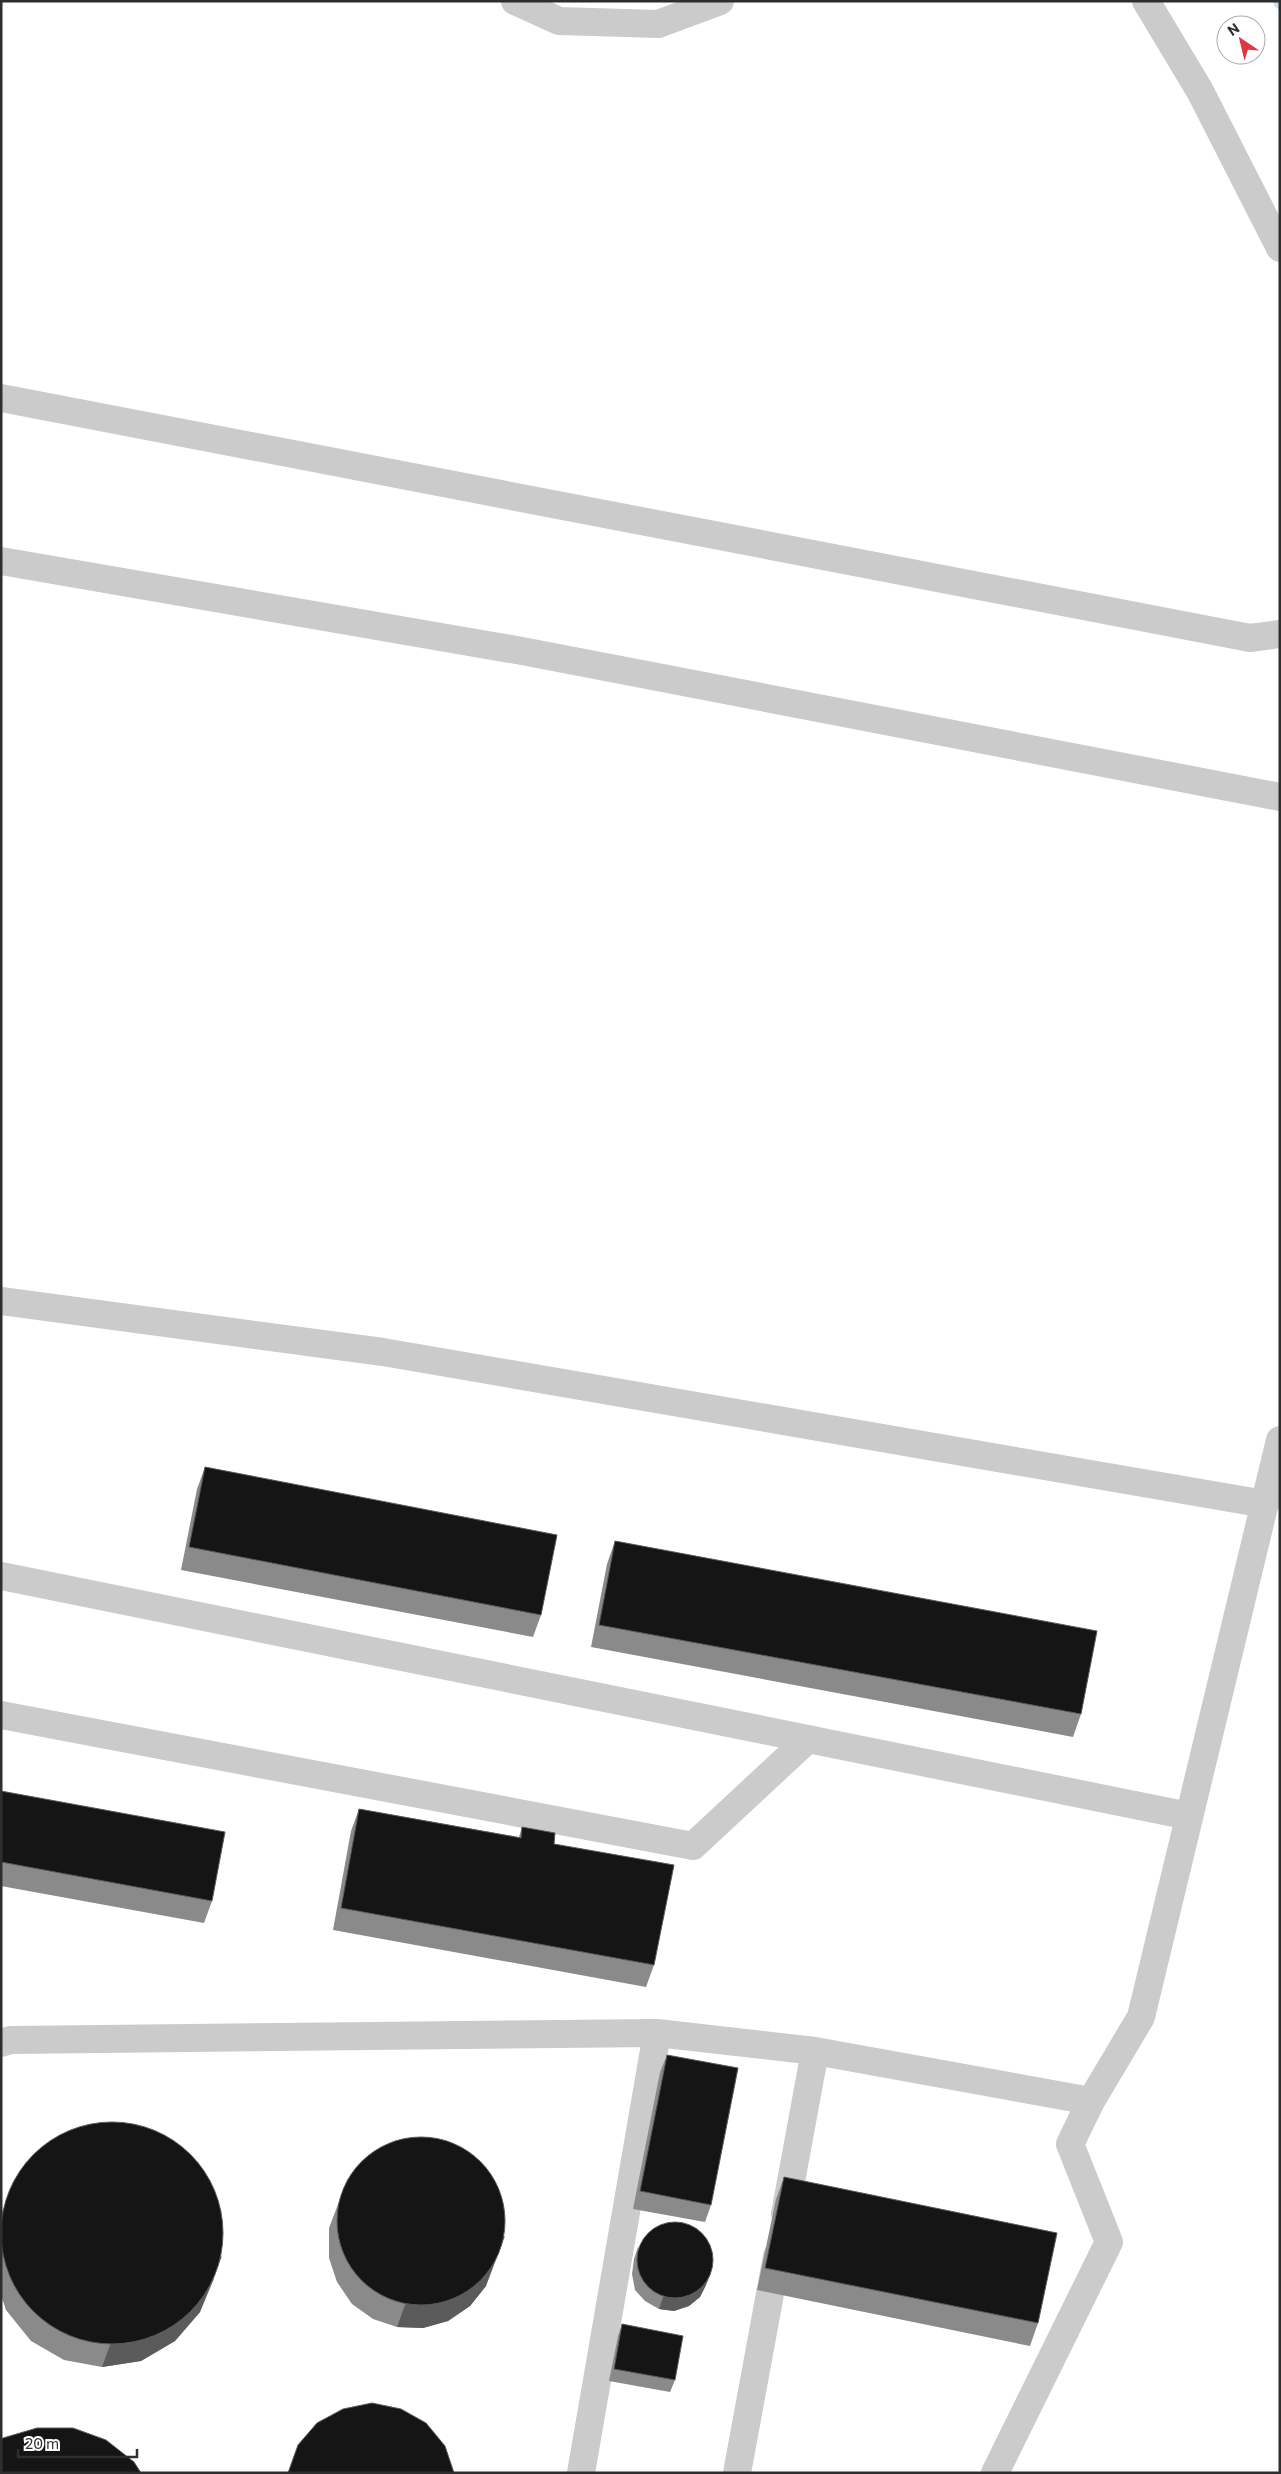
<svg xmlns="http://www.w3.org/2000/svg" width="1281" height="2474" font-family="Commissioner,sans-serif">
  <rect width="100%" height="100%" fill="#fff"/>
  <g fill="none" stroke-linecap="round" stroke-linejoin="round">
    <path stroke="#c9ddea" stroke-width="12" d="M1279,1l1,2"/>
    <path stroke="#cbcbcb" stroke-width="28" d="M515,1l44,20 99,3 62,-23
      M1146,1l54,90 80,157
      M1,398l1249,240 30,-4
      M1,561l521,90 758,146
      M1,1301l382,51 882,152
      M1,1576l1188,240
      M1,1715l692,131 115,-107
      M1,2043l9,-3 647,-7 158,18 276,50 -21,43 39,98 -114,231
      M1091,2101l50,-84 139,-577
      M785,2214l30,-163
      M581,2473l76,-440
      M737,2473l40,-217"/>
  </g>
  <path fill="#8a8a8a" d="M205,1467l336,148 -8,22 -352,-67 16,-81z
    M615,1541l466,173 -8,23 -482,-90 16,-83z
    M1,1791l211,110 -8,22 -203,-37z
    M359,1809l160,28 3,-10 32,17 100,121 -8,22 -313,-57 18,-99z
    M667,2055l44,150 -6,17 -72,-13 27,-137z
    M784,2177l254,146 -8,23 -273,-56 19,-91z
    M348,2178l138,108 -16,20 -22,15 -25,7 -26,-1 -24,-8 -21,-15 -15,-22 -8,-24v-30z
    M13,2182l201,97 -14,33 -25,29 -34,20 -39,6 -38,-7 -33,-19 -25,-31 -5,-15v-80z
    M638,2247l68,38 -6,12 -11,9 -15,5 -15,-2 -14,-8 -10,-11 -3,-16 2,-15z
    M622,2324l53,56 -5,12 -61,-11 9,-45z"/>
  <path fill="#5b5b5b" d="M505,2236l-19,50 -16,20 -22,15 -25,7 -26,-1 8,-22z
    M222,2256l-22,56 -25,29 -34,20 -39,6 8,-22z
    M711,2273l-5,12 -6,12 -11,9 -15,5 -15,-2 4,-12z"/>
  <path fill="#151515" stroke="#5b5b5b" d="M205,1467l352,68 -16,80 -352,-68z
    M615,1541l482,90 -16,83 -482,-89z
    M1,1791l224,41 -13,69 -211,-39z
    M359,1809l162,29 1,-11 33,6 -1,11 120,21 -20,100 -313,-57z
    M667,2055l71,13 -27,137 -71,-14z
    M1 2233a111 111 0 1 1 222 0a111 111 0 1 1-222 0Z
    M337 2221a84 84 0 1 1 168 0a84 84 0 1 1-168 0Z
    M784,2177l273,56 -19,90 -273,-55z
    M637 2260a38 38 0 1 1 76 0a38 38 0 1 1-76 0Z
    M622,2324l61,12 -8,44 -61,-11z
    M372,2403l29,6 25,14 19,23 9,27h-166l10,-28 19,-22 26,-14z
    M37,2428h36l33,12 28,22 7,11h-140v-33l2,-2z"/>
  <rect width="1281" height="2474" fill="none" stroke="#2e2e2e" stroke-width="5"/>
  <g transform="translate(1241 40) rotate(325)"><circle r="24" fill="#ffffff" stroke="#ababab"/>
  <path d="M0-4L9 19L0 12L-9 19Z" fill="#de3742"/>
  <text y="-8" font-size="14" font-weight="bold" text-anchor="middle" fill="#2e2e2e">N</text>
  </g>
  <path d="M18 2449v8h119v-8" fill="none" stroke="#2e2e2e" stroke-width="2.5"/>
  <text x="25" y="2449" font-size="15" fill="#2e2e2e" stroke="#ffffff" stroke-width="4" paint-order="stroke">20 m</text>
</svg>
